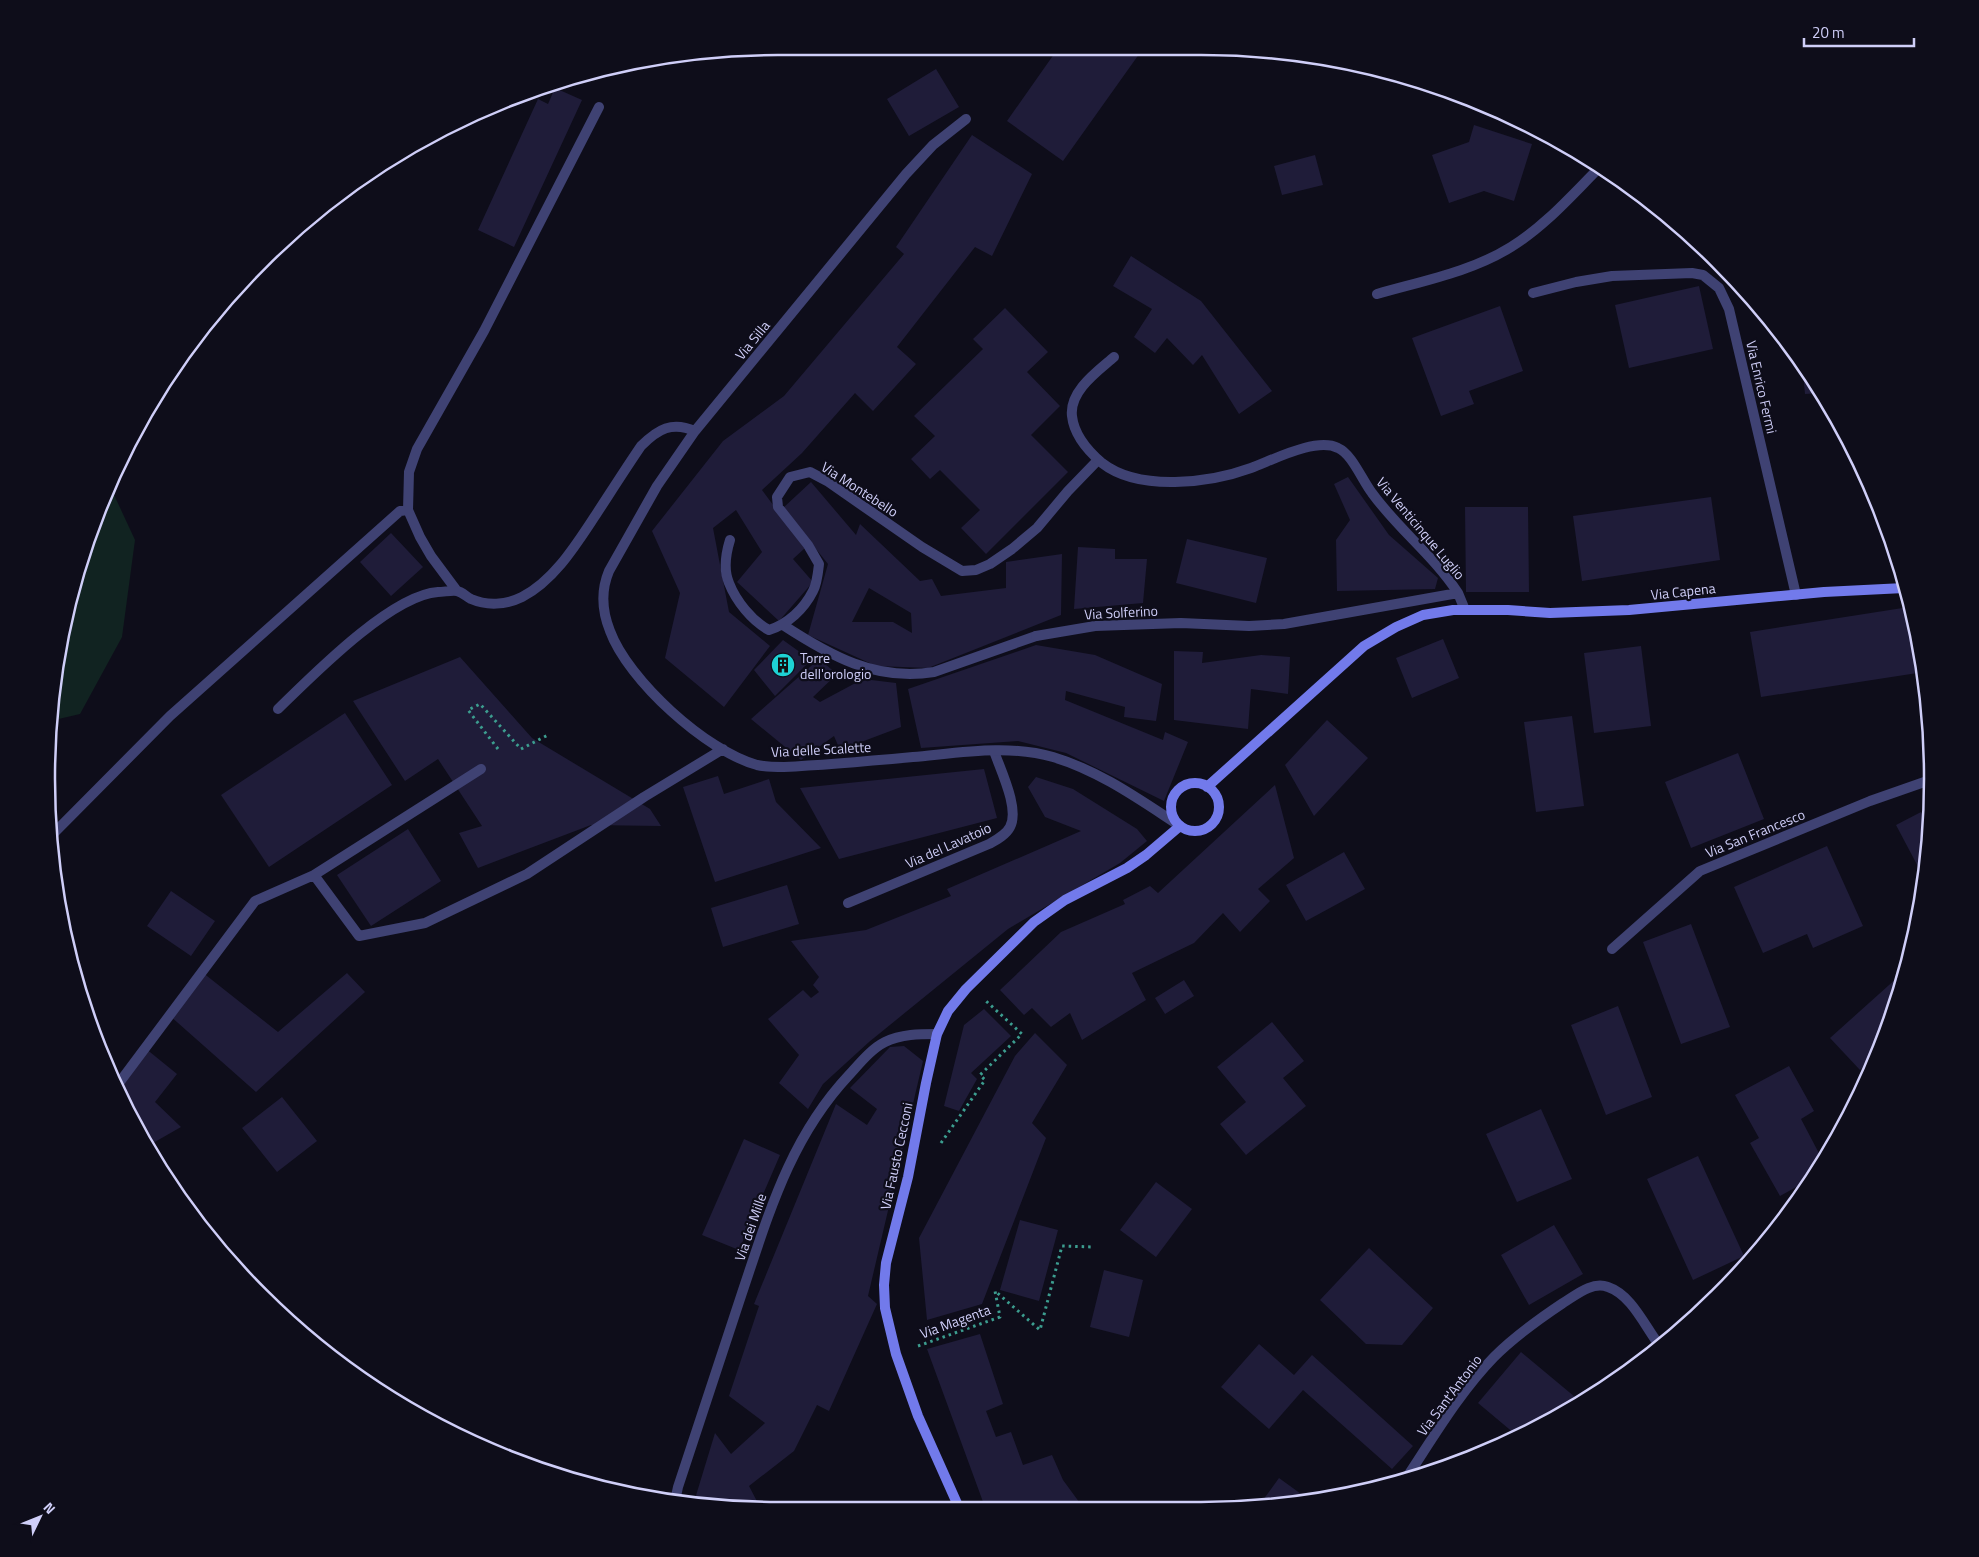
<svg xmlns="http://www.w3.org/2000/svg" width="1979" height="1557" font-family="'Titillium Web',sans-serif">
  <rect width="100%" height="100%" fill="#0e0d1a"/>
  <path fill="#112321" d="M109,484l26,56 -13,97 -42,77 -30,7 3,-38 18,-94 31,-91z"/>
  <path fill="#1f1c39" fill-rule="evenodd" d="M1059,47h80l3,3 -79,111 -56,-40z
    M936,69l23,38 -50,29 -22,-37z
    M555,88l27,12 -68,147 -36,-17 60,-131 10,5z
    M1474,125l58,19 -18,57 -30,-10 -35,12 -17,-48 37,-13z
    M972,135l60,39 -40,82 -17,-9 -78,100 19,17 -43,47 -18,-18 -53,60 -40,37 43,58 -12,11 20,23 -34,39 -42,-39 25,-30 -26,-42 -23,18 16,84 41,34 -46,61 -59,-49 15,-65 -28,-62 71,-90 61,-45 120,-142 -8,-7z
    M1315,155l8,30 -41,10 -8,-29z
    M1131,256l70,45 71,90 -33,23 -37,-59 -9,10 -26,-27 -12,15 -21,-16 18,-28 -39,-23z
    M1699,286l14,63 -84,19 -14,-63z
    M1500,306l23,65 -54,20 5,13 -33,12 -29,-78z
    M1005,308l43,44 -21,20 33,34 -29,29 37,37 -82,82 -25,-26 19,-18 -40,-40 -10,9 -19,-20 24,-23 -21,-20 69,-67 -10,-10z
    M1802,363l19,30 -16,1z
    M1348,477l41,58 49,43 -3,11 -98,2 -1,-51 14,-20 -16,-36z
    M811,482l45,53 4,-11 60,57 12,-2 9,17 65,-8v-26l56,-8 -1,61 -133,53 -52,-2 -68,-31 20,-71 -45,-56zM869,588l42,25 1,20 -19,-11h-41z
    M1711,497l9,63 -138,21 -9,-65z
    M1465,507h63l1,85h-63z
    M391,533l32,34 -32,29 -31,-34z
    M1187,539l80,19 -11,45 -80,-20z
    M1078,547l37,2v10h32l-4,44 -69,6z
    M1909,607l15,65 -163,25 -11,-65z
    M1443,639l16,39 -47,20 -16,-40z
    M783,640l28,20 -36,36 -21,-26z
    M1036,645l59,10 67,29 -6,37 -32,-4 1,-10 -59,-16 -1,9 98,40 2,-8 23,10 -24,59 -98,-48 -48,-12 -97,7 -13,-59z
    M1641,646l10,80 -57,7 -10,-80z
    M1174,651l29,1 -1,11 59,-8 29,2 -2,37 -37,-5 -3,40 -74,-9z
    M460,657l72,81 118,71 11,17 -70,-1 -113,43 -19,-35 23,-7 -44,-67 -33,22 -52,-80z
    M819,659l18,15 -24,23 7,5 43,-23 33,4 5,44 -61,23 -6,-14 -33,24 -50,-41z
    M345,713l47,72 -123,82 -48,-72z
    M1572,716l12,90 -48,6 -12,-90z
    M1327,720l41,38 -54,58 -29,-51z
    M1738,753l26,66 -73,29 -26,-66z
    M984,769l13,49 -158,41 -39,-71z
    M718,776l6,18 45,-15 7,23 45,46 -106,34 -32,-95z
    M1036,777l37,12 64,40 10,12 -27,22 -112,66 -139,113 -46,42 -15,25 -29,-26 20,-28 -31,-36 35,-29 8,8 8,-6 -6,-7 6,-8 -28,-36 75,-11 85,-34 -4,-7 134,-58 -36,-14 -17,-30z
    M1275,785l19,73 -36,31 12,12 -30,31 -17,-19 -29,30 -62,30 14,27 -64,40 -12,-27 -19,14 -19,-19 -8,7 -24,-25 61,-58 64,-28 -2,-4 27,-14 8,7z
    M1921,812l5,9 5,-2 -8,57 -27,-51z
    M408,829l33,52 -70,45 -34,-51z
    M1827,846l36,80 -50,22 -6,-14 -44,19 -29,-66z
    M1344,852l21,37 -59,32 -20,-36z
    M787,885l12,39 -76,23 -12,-39z
    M171,891l44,30 -24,35 -44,-30z
    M1691,924l39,103 -49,17 -38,-102z
    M1908,968l-37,99 -3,-4 -8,7 -30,-32z
    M202,972l76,60 69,-59 18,19 -109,100 -87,-77z
    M1184,980l10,16 -29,18 -10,-16z
    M1618,1006l34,91 -46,18 -35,-90z
    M984,1009l27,27 -40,37 6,6 -18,32 -15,-5 20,-81z
    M1272,1022l32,39 -21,17 23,28 -60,49 -26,-31 26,-22 -29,-35z
    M1035,1033l32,32 -35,58 14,15 -64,166 -55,16 -8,-82 96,-182z
    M904,1046l19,15 -55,235 9,8 -48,107 -12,-6 -23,46 -45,35 12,23 -67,-7 21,-69 16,21 34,-31 -36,-27 30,-90 -5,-2 82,-200 31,21 10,-16 -27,-21 40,-41z
    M145,1048l32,26 -22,28 26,25 -35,20 -30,-60z
    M1789,1066l25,45 -13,8 21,40 -13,21 -29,16 -30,-53 9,-5 -24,-43z
    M282,1097l35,44 -40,31 -35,-44z
    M1541,1109l31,70 -55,23 -31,-68z
    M744,1139l36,16 -41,95 -37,-15z
    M1698,1156l46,100 -51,24 -46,-101z
    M1156,1182l36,27 -36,48 -36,-27z
    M1020,1220l38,10 -19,71 -39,-11z
    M1554,1225l29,49 -54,31 -28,-50z
    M1369,1248l64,60 -31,37 -36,-1 -46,-44z
    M1104,1270l39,10 -14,57 -39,-10z
    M980,1334l23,70 -17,7 10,26 15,-5 12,33 29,-10 11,25 22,30h-99l-59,-161z
    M1259,1344l35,31 18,-20 101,91 -21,23 -89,-79 -34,39 -48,-42z
    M1521,1352l60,50 -15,11 -51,21 -37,-31z
    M1279,1478l29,21 -38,7 -7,-6z"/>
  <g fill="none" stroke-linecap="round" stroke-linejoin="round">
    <path stroke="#3c9d8f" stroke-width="3" stroke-dasharray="2.5 4" stroke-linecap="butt" d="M498,749l-30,-39 12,-6 41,45 27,-14
      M941,1143l44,-63 -5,-5 42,-41 -36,-33
      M918,1346l82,-29 -5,-26 45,39 22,-84 32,1"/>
    <path stroke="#3f4273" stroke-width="10" d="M730,540c-4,13 -7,29 -1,43 7,18 23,38 40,47 19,-6 35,-21 44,-39 4,-7 5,-18 6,-27l-11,-19 -30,-38 -1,-10 13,-20 20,-5 17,9 95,66 40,24 14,-1 14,-6 22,-15 25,-21 31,-37 30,-31
      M783,625c46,30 93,57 151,47l102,-36
      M848,903l141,-59c7,-4 17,-9 21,-17 10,-18 -10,-58 -16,-76"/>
    <path stroke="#3f4273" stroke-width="10" d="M966,119l-33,26 -27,29 -211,257 -38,55 -48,85c-8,19 -7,40 1,60 18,49 96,120 147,134 9,2 18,2 27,2 43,-2 86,-6 129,-10 45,-4 96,-13 140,0 47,14 87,43 127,69
      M1533,293l43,-11 36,-6 80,-3 11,2 16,13 10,21 67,286
      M1377,294c45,-13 94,-22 134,-47 34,-21 60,-51 88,-79
      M1114,357c-16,14 -45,34 -42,59 2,19 16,35 30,47 37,29 108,20 149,5 22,-8 65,-31 87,-20 14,6 24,32 34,45 26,36 62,63 86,100
      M457,591l-26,-35 -11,-19 -12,-27 1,-38 8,-23 67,-118 115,-224
      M1036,636l59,-10 86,-3 68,3 35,-2 174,-31 7,17
      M278,709c34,-33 113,-114 160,-117 6,0 14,-2 19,-1 5,1 10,6 14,8 16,7 35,6 51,-2 33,-17 55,-54 75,-84 15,-23 29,-45 44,-67 17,-17 31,-25 54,-15
      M481,769l-167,106 45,61 66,-13 102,-49 117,-77 79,-48
      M50,837l120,-121 230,-205 8,-1
      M1612,949l88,-78 170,-70 60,-21
      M116,1087l139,-186 59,-26
      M1405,1480c28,-42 54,-87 89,-123 21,-21 45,-38 69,-54 13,-8 29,-22 45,-16 24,8 37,40 52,59
      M675,1501l3,-14c21,-64 42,-129 64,-194 27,-80 48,-155 107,-218 11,-12 22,-26 36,-33 16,-8 35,-8 52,-8"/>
    <path stroke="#727aeb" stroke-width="10" d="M1171 807a24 24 0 1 1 48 0a24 24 0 1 1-48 0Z
      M1207,787l157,-141 32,-19 27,-12 30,-5h55l42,3 79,-3 195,-18 80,-4
      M960,1510l-42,-94 -22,-62 -11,-46 -1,-23 2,-22 22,-86 18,-94 11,-49 11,-23 18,-22 68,-67 31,-22 62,-32 19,-13 34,-29"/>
  </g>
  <defs>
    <g id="building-disc" transform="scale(1.25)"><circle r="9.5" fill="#1ed2d4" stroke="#0e0d1a"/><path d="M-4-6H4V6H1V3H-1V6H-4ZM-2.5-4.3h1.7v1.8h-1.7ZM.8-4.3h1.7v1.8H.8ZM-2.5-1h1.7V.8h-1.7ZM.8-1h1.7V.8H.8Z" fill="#111"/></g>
  </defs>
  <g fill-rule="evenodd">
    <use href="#building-disc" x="783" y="665"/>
  </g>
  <g text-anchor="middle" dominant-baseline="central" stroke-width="4.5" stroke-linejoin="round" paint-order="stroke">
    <g font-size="14" fill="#cfcef8" stroke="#0e0d1a">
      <text transform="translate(752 340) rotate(-51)">Via Silla</text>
      <text transform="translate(1762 387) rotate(77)">Via Enrico Fermi</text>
      <text transform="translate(860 489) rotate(33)">Via Montebello</text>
      <text transform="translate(1421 528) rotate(50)">Via Venticinque Luglio</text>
      <text transform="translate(1683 591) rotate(-6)">Via Capena</text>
      <text transform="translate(1121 612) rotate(-3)">Via Solferino</text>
      <text transform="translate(821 749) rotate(-3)">Via delle Scalette</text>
      <text transform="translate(1755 833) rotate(-22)">Via San Francesco</text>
      <text transform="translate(948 845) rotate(-24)">Via del Lavatoio</text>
      <text transform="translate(896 1156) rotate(-78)">Via Fausto Cecconi</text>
      <text transform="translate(750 1227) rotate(-71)">Via dei Mille</text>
      <text transform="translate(955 1321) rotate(-20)">Via Magenta</text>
      <text transform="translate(1449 1395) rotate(-53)">Via Sant'Antonio</text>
    </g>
    <g font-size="14" fill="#cfcef8" stroke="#0e0d1a" text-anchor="start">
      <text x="800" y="657">Torre<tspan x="800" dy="16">dell'orologio</tspan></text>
    </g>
  </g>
  <path d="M0 0H1979V1557H0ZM778 55H1201A723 723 0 0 1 1924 778V779A723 723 0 0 1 1201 1502H778A723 723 0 0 1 55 779V778A723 723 0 0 1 778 55Z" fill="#0e0d1a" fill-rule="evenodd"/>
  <path fill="none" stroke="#cfcef8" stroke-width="2.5" d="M778 55H1201A723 723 0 0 1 1924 778V779A723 723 0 0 1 1201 1502H778A723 723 0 0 1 55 779V778A723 723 0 0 1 778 55Z"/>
  <g transform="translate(40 1517) rotate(47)" stroke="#0e0d1a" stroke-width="4" paint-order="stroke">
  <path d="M0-4L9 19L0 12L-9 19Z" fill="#cfcef8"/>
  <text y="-8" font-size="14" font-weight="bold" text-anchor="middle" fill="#cfcef8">N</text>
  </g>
  <path d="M1804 38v8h110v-8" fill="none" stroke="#cfcef8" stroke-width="2.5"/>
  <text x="1812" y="38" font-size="15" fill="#cfcef8" stroke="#0e0d1a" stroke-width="4" paint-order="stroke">20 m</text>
</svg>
